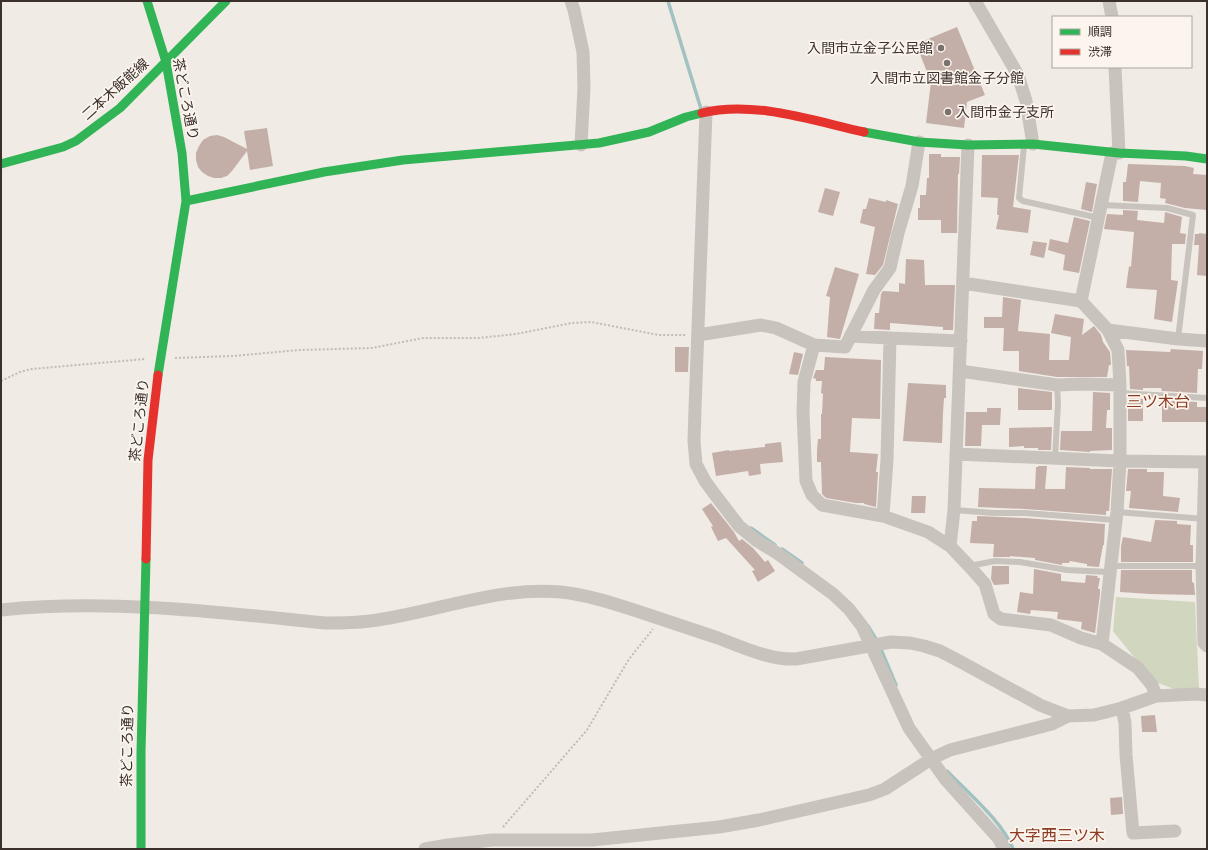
<svg xmlns="http://www.w3.org/2000/svg" width="1208" height="850" font-family="Mulish,'Noto Sans JP',sans-serif">
  <rect width="100%" height="100%" fill="#f0ebe5"/>
  <path fill="#d1d6bf" d="M1116,597l79,5 4,86 -17,4 -29,-11 -40,-50z"/>
  <g fill="none" stroke-linecap="round" stroke-linejoin="round">
    <path stroke="#a1c2c1" stroke-width="3.5" d="M668,1l33,108
      M751,528l24,17
      M782,549l20,14
      M868,626l9,15
      M880,647l16,38
      M947,771c21,22 55,50 66,78"/>
  </g>
  <path fill="#c3afa7" d="M957,27l28,68 -18,7 -3,26 -38,-5 5,-41 -15,-38z
    M267,128l6,38 -23,4 -3,-19 -15,20 -5,5 -6,2h-7l-6,-2 -6,-4 -4,-5 -2,-7v-7l3,-7 4,-6 7,-4 7,-1 7,2 23,12 -3,-18z
    M929,154h12v3h19l-1,17h-1l-1,59h-16v-13h-23v-12h2v-13h6l1,-17h2z
    M982,155h37l-6,52 18,3 -3,23 -32,-4 3,-14h-2l1,-17 -17,-1z
    M1128,164l57,2 9,2 -1,6 14,1v35l-22,-2 -20,-5 1,-4 -6,-1 1,-15 -21,-2 -2,21 -15,-1v-19h3z
    M1086,182l11,2 -5,28 -11,-3z
    M825,188l15,4 -7,24 -15,-4z
    M869,198l17,4v-2l12,4 -15,61 -8,10 -9,-1 9,-47 -15,-4 3,-14h3z
    M1123,210l15,1 -1,9 27,3 1,-11 17,5 -2,16 6,1 -1,10h-13l-1,36 7,1 -6,41 -18,-3 3,-29 -31,-2 3,-22 2,1 3,-35 -30,-3 3,-15 16,1z
    M1074,217l16,4 -11,52 -16,-3 2,-15 -17,-5 2,-11 18,4z
    M1199,233l8,1v42l-10,-1 2,-30h-5l1,-11h4z
    M1033,241l14,2 -3,15 -14,-3z
    M906,259l18,1 1,25h30l-2,45h-10v-3l-53,-4v7l-16,-1 1,-16h4l2,-19 2,-3 16,1v-9l6,1z
    M835,267l24,7 -19,65 -13,-2 3,-40 -4,-1z
    M1003,297l18,3 -3,31 32,3 -1,26h20l2,-23 -20,-4 4,-19 29,5 -2,16 12,-9 7,9 2,7 7,10 1,13h-2l-2,12h-50l-38,-6v-20h-16l1,-23h-20v-11h18z
    M675,347h14l-1,25h-13z
    M1171,349l32,2 -1,18h-4l-1,24 -35,-2 -1,-3h-18v2l-13,-1 -1,-23h-2l-1,-16 44,2z
    M794,352l9,2 -5,21 -9,-1z
    M825,357l56,3 -1,59 -28,-1 -2,34 28,2 -2,18h2l-2,35 -12,-3v-1h-8l-30,-5 -4,-4 -1,-32h-4v-11l1,-12h3v-25h1l1,-20 -2,-1 1,-12h-6v-2l-3,-1 3,-8h8z
    M908,383l38,2v13h-2l-1,15 -1,30 -39,-2z
    M1018,388l34,4v18h-34z
    M1093,392l17,1v17h-3l-1,18h6v22l-22,1v1l-30,-2 1,-19h31z
    M1130,398l13,1v22h-15v-19h2z
    M1162,400l35,2v5h10v15h-45z
    M987,408h14l-1,17h-18l-1,21h-16l1,-34h21z
    M1052,427l-1,23h-13v-2h-14v-2l-15,1v-19z
    M781,442l2,20 -23,2 1,10 -12,2 -1,-5 -32,5 -4,-23 17,-3v1l36,-4v-3z
    M1038,466h9l-2,23h20l1,-22 24,1v1h22l-3,42h-3v4l-81,-6 -47,-2 1,-19 56,1 1,-22h2z
    M1128,469h19v3h17l-1,24 17,2 -2,14 -49,-4 2,-17h-5z
    M912,496h14l-1,17h-14z
    M711,503l23,29 5,9 3,-2 11,9 12,14 3,-2 7,11 -17,11 -6,-11 3,-1 -29,-32 -8,3 -7,-14 2,-1 -11,-17z
    M977,516l48,2 80,6 -1,21h-1l-4,22 -12,-1v-2l-17,-3 -1,2h-7v2l-27,-5v-2l-25,-2v1h-17l1,-13 -24,-1 2,-22h5z
    M1155,520l22,1v3l14,1 -1,20h3v17h-72v-16l2,-9 28,5z
    M992,566h17v18l-15,1 -3,-6z
    M1034,569l27,5v7l24,2 1,-8 12,1 -1,2h3l-2,11h2v5l-5,39 -14,-4 1,-7 -25,-3 1,-7 -27,-2 -1,4 -13,-2 3,-20 13,2z
    M1121,570h71v12l2,1 1,12 -45,-1 -30,-2z
    M1155,715l2,17h-15l-1,-16z
    M1122,797l1,17 -12,1 -1,-17z"/>
  <g fill="none" stroke-linecap="round" stroke-linejoin="round">
    <path stroke="#c2bbb6" stroke-width="2" stroke-dasharray="2 2" stroke-linecap="butt" d="M175,358l58,-2 66,-6 73,-2 51,-10h55l38,-4 56,-11 19,-1 68,13h28
      M1,381l19,-9 12,-3 113,-10
      M503,827l84,-97 42,-71 24,-30"/>
    <path stroke="#c9c3be" stroke-width="6" d="M1024,146l-5,52 4,3 76,17
      M1102,205l65,3 26,7 -15,124
      M1120,393l87,5
      M1055,458l3,-55 -1,-18
      M954,510l40,3h31l90,7
      M1117,512l88,7
      M969,566l26,-5 25,1 47,8 42,2
      M1110,566h92"/>
    <path stroke="#c9c3be" stroke-width="13" d="M571,1l3,9 9,42 1,36 -3,57
      M975,1l43,74 8,26 7,43
      M1109,1l3,16
      M1115,67l4,86
      M706,112l-11,297 -1,32 2,23 9,17 11,15 23,30 18,15 20,12 56,41 16,15 13,17 47,102 37,52 53,59 5,10
      M963,283l118,18
      M1108,330l70,9 29,2
      M698,335l63,-10 15,3 38,17 31,2 29,-57 16,-22 8,-35 14,-47 7,-44
      M850,336l40,2
      M814,345l-10,37 -1,30 3,69 6,14 10,10 61,11 45,16 22,14 19,20 16,18 9,30 7,5 50,6 30,13 21,6 36,24 14,17 4,11
      M960,371l97,14 26,-1 37,1
      M956,454l164,7 87,1
      M1205,462l-3,104 2,77 3,3
      M883,516l4,-56 3,-122 71,3
      M950,546l4,-36 14,-365
      M1,610c108,-11 216,2 324,13 15,0 30,0 45,-2 64,-8 126,-35 191,-29 27,3 51,11 76,19 27,9 54,18 81,27 24,9 51,22 78,21l95,-17 19,1 14,3 16,5 21,11 79,43 28,11 26,-1 28,-7 34,-12 40,-2 11,1
      M1102,644l15,-132 3,-51v-76l-2,-35 -10,-20 -27,-29 31,-148
      M1122,708l3,15 1,32 7,78 42,-2
      M425,849l23,-4 44,-5h100l127,-13 40,-7 110,-25 16,-6 46,-30 19,-9 102,-26 16,-8"/>
    <path stroke="#30b455" stroke-width="9" d="M147,1l19,61 16,91 4,48 -28,174
      M864,132l55,10 49,3 65,-1 86,9 67,3 21,3
      M1,164l62,-17 13,-6 44,-33 106,-107
      M186,201l138,-29 79,-12 196,-17 50,-11 37,-15 16,-4
      M141,849v-97l5,-193"/>
    <path stroke="#e5322d" stroke-width="9" d="M702,113c51,-13 112,8 162,19
      M146,559l2,-99 10,-85"/>
  </g>
  <g fill="#7a716c" stroke="#fbf5ee" stroke-width="1.5">
    <circle cx="941" cy="48" r="4"/>
    <circle cx="947" cy="63" r="4"/>
    <circle cx="948" cy="112" r="4"/>
  </g>
  <g text-anchor="middle" dominant-baseline="central" stroke-width="3.5" stroke-linejoin="round" paint-order="stroke">
    <g font-size="14" fill="#3b302b" stroke="#fbf5ee" text-anchor="end">
      <text x="933" y="48">入間市立金子公民館</text>
      <text x="947" y="78" text-anchor="middle">入間市立図書館金子分館</text>
      <text x="956" y="112" text-anchor="start">入間市金子支所</text>
    </g>
    <g font-size="14" fill="#3b302b" stroke="#fbf5ee">
      <text transform="translate(115 89) rotate(-42)">二本木飯能線</text>
      <text transform="translate(186 99) rotate(79)">茶どころ通り</text>
      <text transform="translate(139 420) rotate(-84)">茶どころ通り</text>
      <text transform="translate(127 745) rotate(-89)">茶どころ通り</text>
    </g>
    <g font-size="16" fill="#8c3b22" stroke="#fbf5ee">
      <text x="1158" y="401">三ツ木台</text>
      <text x="1057" y="835">大字西三ツ木</text>
    </g>
  </g>
  <rect width="1208" height="850" fill="none" stroke="#3b302b" stroke-width="4"/>
  <rect x="1052" y="16" width="140" height="52" fill="#fbf5ee" stroke="#aea6a0"/>
  <rect x="1060" y="29" width="20" height="6" fill="#30b455" stroke="#aea6a0"/>
  <text x="1088" y="36" font-size="12" fill="#3b302b">順調</text>
  <rect x="1060" y="49" width="20" height="6" fill="#e5322d" stroke="#aea6a0"/>
  <text x="1088" y="56" font-size="12" fill="#3b302b">渋滞</text>
</svg>
